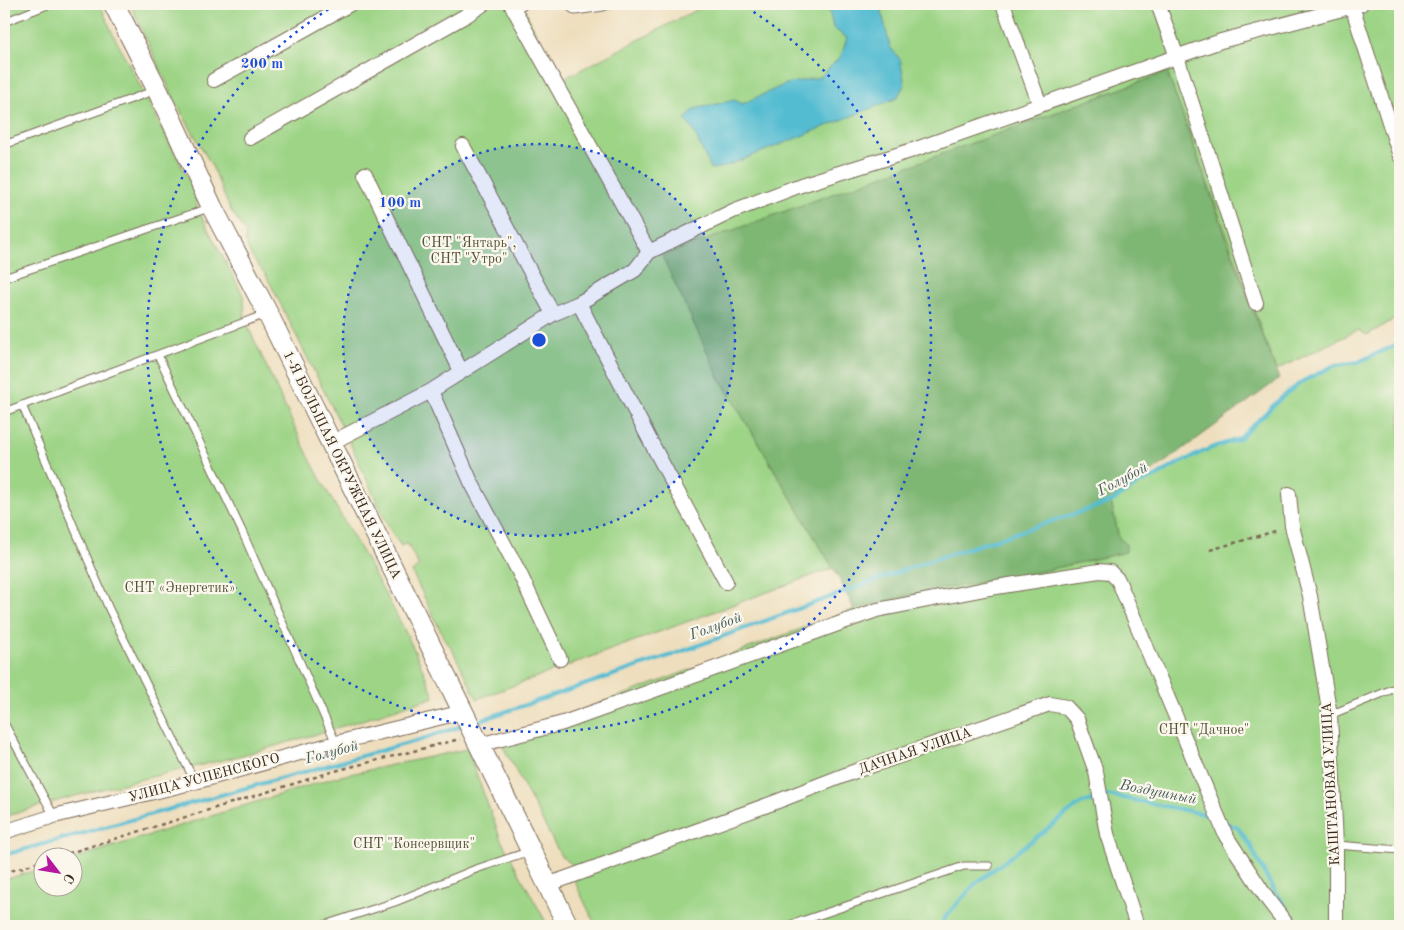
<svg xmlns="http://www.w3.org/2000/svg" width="1404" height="930" font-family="'Old Standard TT',serif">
  <rect width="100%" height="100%" fill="#fbf7ec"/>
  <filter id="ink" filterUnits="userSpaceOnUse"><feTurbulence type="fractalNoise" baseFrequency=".02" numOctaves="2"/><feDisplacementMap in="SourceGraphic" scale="10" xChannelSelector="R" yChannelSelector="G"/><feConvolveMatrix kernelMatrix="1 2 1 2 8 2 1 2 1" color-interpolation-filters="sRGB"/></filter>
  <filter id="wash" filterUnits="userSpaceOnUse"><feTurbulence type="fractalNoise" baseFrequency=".0096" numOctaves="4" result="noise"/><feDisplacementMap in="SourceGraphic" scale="20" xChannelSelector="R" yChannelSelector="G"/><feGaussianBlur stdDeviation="1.12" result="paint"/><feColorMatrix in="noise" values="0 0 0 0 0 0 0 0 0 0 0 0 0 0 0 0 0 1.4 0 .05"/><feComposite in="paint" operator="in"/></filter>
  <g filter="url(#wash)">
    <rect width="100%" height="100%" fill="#eedebd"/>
    <path fill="#9dd486" stroke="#6c7f52" d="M4,4h96l12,28 80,154 6,24 46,87 1,23c22,47 43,95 66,141 41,79 92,153 123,236 -68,22 -137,44 -207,62 -75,18 -150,34 -223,58z
      M130,4h392l37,77 149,-77h692v312l-33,19 -9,-5 -82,40 -109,-298 -504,184 57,123 113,189 -356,131 -26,-52 -5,-5 -34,-70 7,-6 -12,-23 -6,3 -12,-18 -39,-85 -84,-168c-10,-12 -23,-26 -20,-42l-16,-24 -18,-43 -37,-65z
      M1400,343v583h-804l-24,-50 -2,-6 3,-5 -12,-9 -61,-115 354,-132 72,-18 86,-13 113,-26 -6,-14 -8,-36 27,-18 19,-8 16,-10 38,-18 28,-9 42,-41 22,-17 32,-16 23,-3z
      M467,749l34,91 47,86h-544v-46l38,-12v20h30l1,-29 263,-82z"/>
    <path fill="#7eb673" stroke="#5c7048" d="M1167,72l71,198 41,109 -125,91 -16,14 -27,18 8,36 7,6v8l-114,26 -86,13 -72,18 -14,-29 -120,-201 -58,-123z"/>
    <path fill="#53bcd1" stroke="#477378" d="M840,4h40l10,43 10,12 5,25 -8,14 -173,69 -13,2 -18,-39 -8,-10 9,-11 41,-9 7,4 44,-20 34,-7 21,-21 6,-18 -14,-10 -4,-19z"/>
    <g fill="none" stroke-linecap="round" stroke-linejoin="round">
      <path stroke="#53bcd1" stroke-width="4" d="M475,722l197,-67 254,-93 185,-60 27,-18 19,-8 16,-10 38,-18 28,-9 42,-41 22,-17 32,-16 23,-3 42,-19
        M1224,822l14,6 12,17 18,35 27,41 9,5
        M4,855l419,-116 41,-14
        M940,926l6,-10 30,-33 104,-79 28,-9 96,19 11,4"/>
    </g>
  </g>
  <g filter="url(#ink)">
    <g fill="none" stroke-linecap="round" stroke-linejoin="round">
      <g stroke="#7a6956" stroke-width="9">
        <path id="lane" d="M566,4l9,7 28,-4 7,-3
          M514,9l12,-5
          M4,22l46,-18
          M4,145l152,-55
          M4,278l205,-70
          M158,355l83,174 95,214
          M22,405l87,204 86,173
          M4,412l262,-98
          M1330,715l70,-29
          M4,723l50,93
          M1336,845l64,5
          M321,926l74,-24 81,-33 54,-18
          M787,926l177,-60h25"/>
      </g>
      <g stroke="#7a6956" stroke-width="16">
        <path id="street" d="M511,4l138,248
          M1003,4l37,101
          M1158,4l19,53 79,246
          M1352,6l48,150
          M214,80l136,-76
          M250,138l215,-122 17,-11
          M463,146l90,168
          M365,174l96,197
          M579,303l75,145 72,134
          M431,391l40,91 48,90 41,87
          M331,443l100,-52 122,-77 26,-11 56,-33 14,-18 84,-41 68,-26 112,-35 308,-109 140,-37
          M1289,494l3,32 18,70 20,119 6,130v81
          M479,745l84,-22 314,-113 113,-22 109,-17 11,1 8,8 108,256 42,64 20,26
          M4,832l50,-16 141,-34 141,-39 127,-31
          M547,885l226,-82 80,-31 197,-68 16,3 11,12 19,53 11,62 30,92"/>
      </g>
      <g stroke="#7a6956" stroke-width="22">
        <path id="secondary" d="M114,4l43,85 55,118 56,107 300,612"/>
      </g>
      <path stroke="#7a6956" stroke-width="2.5" stroke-dasharray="4 4" stroke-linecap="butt" d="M1210,550l69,-20
        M53,858l282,-87 125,-32
        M4,873l38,-12"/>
      <use href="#lane" stroke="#fff" stroke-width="7"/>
      <use href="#street" stroke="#fff" stroke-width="14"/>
      <use href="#secondary" stroke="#fff" stroke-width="20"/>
    </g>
  </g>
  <circle cx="539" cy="340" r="196" fill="#1d4ed8" fill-opacity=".12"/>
  <g fill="none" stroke="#1d4ed8" stroke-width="2.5" stroke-dasharray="2.5 5">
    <circle cx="539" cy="340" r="196"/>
    <path d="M741 4A392 392 0 1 1 337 4"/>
  </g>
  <g text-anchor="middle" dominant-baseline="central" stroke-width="4.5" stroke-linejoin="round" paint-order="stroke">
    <g font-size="14" fill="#545438" stroke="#fbf7ec">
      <text x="469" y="243">СНТ "Янтарь",<tspan x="469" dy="16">СНТ "Утро"</tspan></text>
      <text x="180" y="588">СНТ «Энергетик»</text>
      <text x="1204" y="730">СНТ "Дачное"</text>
      <text x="414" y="844">СНТ "Консервщик"</text>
    </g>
    <g font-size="14" fill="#3b2a1e" stroke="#fbf7ec">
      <text transform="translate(342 465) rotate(64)">1-Я БОЛЬШАЯ ОКРУЖНАЯ УЛИЦА</text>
      <text transform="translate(915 751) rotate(-19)">ДАЧНАЯ УЛИЦА</text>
      <text transform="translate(204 778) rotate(-15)">УЛИЦА УСПЕНСКОГО</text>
      <text transform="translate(1331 784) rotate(-93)">КАШТАНОВАЯ УЛИЦА</text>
    </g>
    <g font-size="15" font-style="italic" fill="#435d5d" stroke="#fbf7ec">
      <text transform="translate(1123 480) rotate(-28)">Голубой</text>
      <text transform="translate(716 627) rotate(-20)">Голубой</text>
      <text transform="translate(332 753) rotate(-15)">Голубой</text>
      <text transform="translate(1158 793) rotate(11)">Воздушный</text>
    </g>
  </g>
  <circle cx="539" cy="340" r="8" fill="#1d4ed8" stroke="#fbf7ec" stroke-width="2.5"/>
  <g font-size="15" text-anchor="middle" font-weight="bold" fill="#1d4ed8" stroke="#fbf7ec" stroke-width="4.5" stroke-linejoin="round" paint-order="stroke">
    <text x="262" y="68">200 m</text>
    <text x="400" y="207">100 m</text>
  </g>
  <rect width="1404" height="930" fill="none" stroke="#fbf7ec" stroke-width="20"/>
  <g transform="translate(58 872) rotate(121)"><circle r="24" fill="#fbf7ec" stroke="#aea59a"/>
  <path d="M0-4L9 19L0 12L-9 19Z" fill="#b5179e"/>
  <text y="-8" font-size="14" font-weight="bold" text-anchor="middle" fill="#3b2a1e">С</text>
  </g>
</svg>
